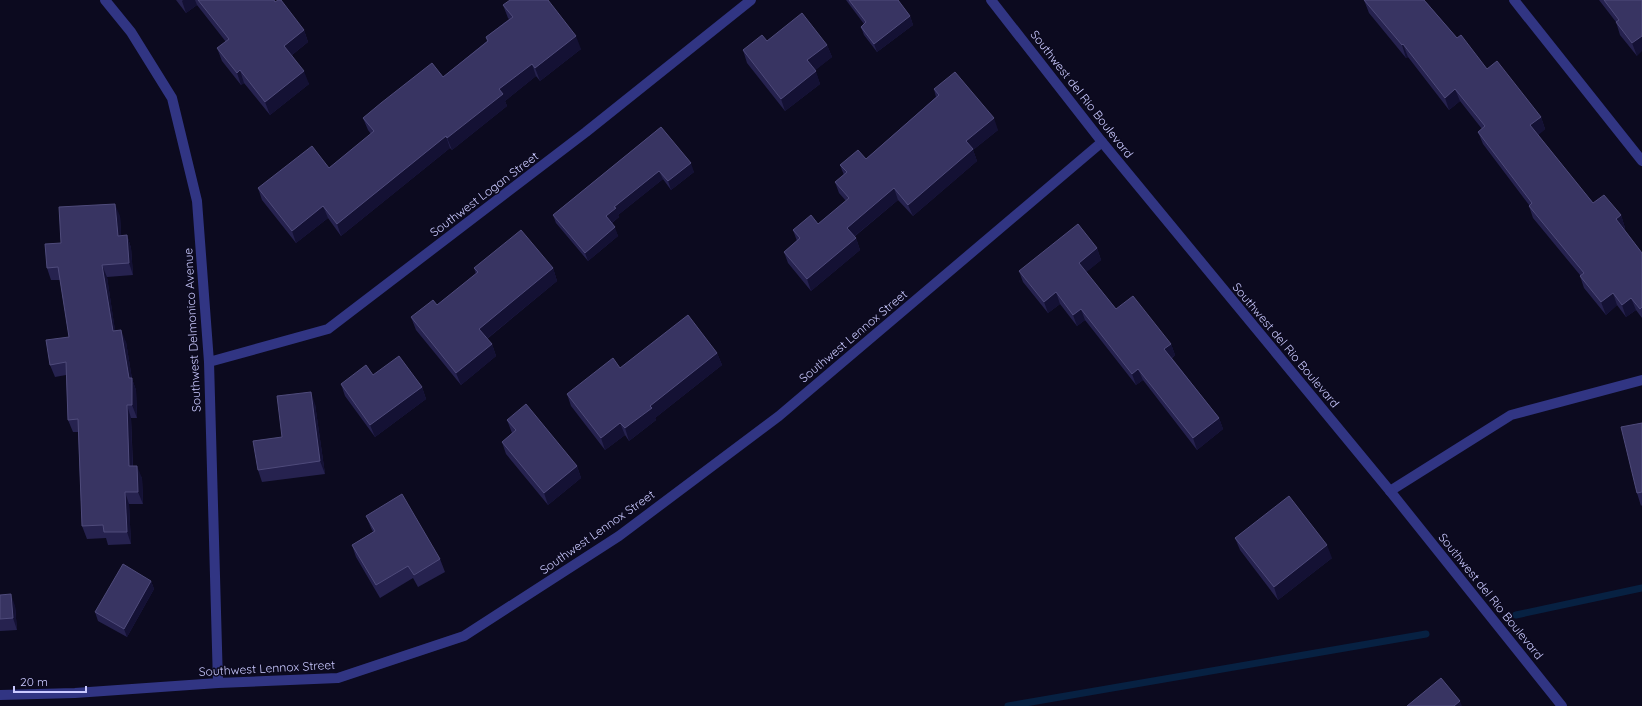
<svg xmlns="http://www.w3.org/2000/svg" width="1642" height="706" font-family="Quicksand,sans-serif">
  <rect width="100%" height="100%" fill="#0c0a1f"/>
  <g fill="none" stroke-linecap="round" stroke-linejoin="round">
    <path stroke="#072142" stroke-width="7" d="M1516,615l126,-27
      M1008,706l418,-72"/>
    <path stroke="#313583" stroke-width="10" d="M105,0l26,32 41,66 25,103 12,161 9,321
      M1514,0l128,161
      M209,362l119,-33 258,-197 165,-132
      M1390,491l121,-76 131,-35
      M0,695l75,-2 143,-10 120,-5 126,-42 155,-100 160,-120 323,-274"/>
    <path stroke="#313583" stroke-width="10" d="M991,0l111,142 288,349 172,215"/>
  </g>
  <path fill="#26224f" d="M176,0h98l30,30 4,12 -16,13 17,29 -39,31 -26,-32 -3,2 -19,-24 -5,-13 9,-6 -29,-37 -11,8z
    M846,0h52l12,16 3,9 -36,27 -13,-17 -3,-8 3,-3z
    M1364,0l62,2 31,36 30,31 54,48 4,12 -7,6 55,68 28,12 4,13 -1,1 18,24v65l-6,-8 -10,7 -9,-12 -11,10 -22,-27 -4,-12v-1l-47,-57 -4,-12v-1l-46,-61 -5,-12 4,-3 -22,-28 -11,9 -41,-53 -2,1 -37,-45z
    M1599,0h43l-5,56 -17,-21 -4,-13z
    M503,5l78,44 -41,32 -4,-5 -31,25 2,5 -55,44 -2,-2 -109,88 -13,-18 -32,25 -34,-43 -4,-12 71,-20 42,-34 -3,-4 -5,-12 80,-41 44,-36 -1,-4 23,-18 -1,-1z
    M767,41l60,4 5,12 -17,13 5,14 -35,27 -38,-48 -4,-13z
    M934,89l64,41 -25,20 4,11 -64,55 -15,-16 -44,37 2,1 4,12 -49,41 -23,-28 -4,-11 13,-11 -4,-11 25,-6 28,-23 -7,-8 -4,-11 9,-7 -4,-10 26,-6 70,-62z
    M661,127l33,45 -23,18 -8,-11 -45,36 1,2 -7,6 6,13 -30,25 -32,-38 -3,-8z
    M120,216l1,20 6,-1 4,13 2,27 -26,2 8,54 11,11 6,37 4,11 1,28h-6l2,48 9,12 1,26h-14l2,40 -23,1 -2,-7 -19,1 -5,-13 -4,-94h-5l-5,-12 -2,-45 -11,2 -5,-12 19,-28 -9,-57h-9l-4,-12 14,-25z
    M1097,248l4,12 -15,12 30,37 55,35 4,11 -3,3 47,60 4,11 -26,21 -54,-70 -7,5 -51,-65 -8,6 -17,-22 -12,9 -25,-31 -4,-11z
    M474,268h79l4,13 -70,58 5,5 4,12 -35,29 -45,-55 -5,-13 26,-12 39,-31z
    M717,353l5,12 -67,53 1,2 -27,21 -4,-6 -20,15 -34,-44 -4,-12 53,-26z
    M373,375l49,12 4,12 -51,38 -30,-41 -4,-12z
    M315,404l10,70 -63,8 -4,-12 24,-33z
    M507,420l70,46 4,12 -33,27 -42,-51 -4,-12 10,-9z
    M1642,423v82l-1,1 -4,-13z
    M366,516l74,43 5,13 -27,15 -5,-9 -33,20 -24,-41 -4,-12 21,-13 -2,-4z
    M1235,538l97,20 -54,42 -38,-50z
    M151,581l3,8 -27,48 -29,-16 -3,-9z
    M0,595l15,11 2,24 -17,1z"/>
  <path fill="#141134" d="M183,0h12l2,5 -11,8 -4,-12z
    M910,16l3,9 -36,27 -3,-8z
    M304,30l4,12 -20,16 -4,-12z
    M576,36l5,13 -41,32 -5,-13z
    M1642,36v15l-5,5 -5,-13z
    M1403,44l5,13 -2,1 -4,-13z
    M827,45l5,12 -20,16 -5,-13z
    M532,64l4,12 -31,25 2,5 -55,44 -5,-12 52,-49z
    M240,70l4,13 -3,2 -4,-12z
    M304,71l5,13 -39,31 -5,-13z
    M816,71l4,13 -35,27 -4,-12z
    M1455,89l5,12 -11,9 -4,-12z
    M1541,117l4,12 -10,9 -5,-13z
    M994,118l4,12 -25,20 4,11 -64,55 -5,-11 58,-64z
    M446,136l4,12 -109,88 -4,-12z
    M691,163l3,9 -23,18 -3,-9z
    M659,171l4,8 -45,36 1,2 -10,8 -3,-9 8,-9z
    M894,188l4,12 -47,39 -4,-11z
    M115,204l5,12 2,32 -4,-12z
    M323,206l5,12 -32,25 -4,-12z
    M1621,215l4,13 -4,4 -5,-13z
    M615,227l3,9 -30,25 -3,-8z
    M127,235l4,13 2,27 -4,-12z
    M856,238l4,12 -49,41 -4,-12z
    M1097,248l4,12 -18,15 -4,-12z
    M102,265l5,12 10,66 -4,-12z
    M553,268l4,13 -73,60 -5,-12z
    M1056,292l4,12 -12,9 -4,-11z
    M1613,293l4,12 -11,10 -5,-13z
    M1631,298l5,12 -10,7 -4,-12z
    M1081,309l4,11 -8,6 -4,-11z
    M121,330l5,12 6,37 4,11 1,28 -5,-13 -3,-27z
    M492,344l4,12 -35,29 -5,-12z
    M1171,344l4,11 -7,5 -4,-11z
    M717,353l5,12 -67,53 1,2 -27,21 -4,-13 25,-22z
    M1138,369l5,11 -7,5 -4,-11z
    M422,387l4,12 -51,38 -5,-12z
    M311,392l4,12 10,70 -5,-13z
    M127,405l4,13 2,61 -4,-13z
    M1219,418l4,11 -26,21 -4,-12z
    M620,423l5,12 -20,15 -4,-12z
    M137,466l5,12 1,26 -5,-12z
    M577,466l4,12 -33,27 -4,-12z
    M125,492l4,12 2,40 -4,-12z
    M1327,545l5,13 -54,42 -4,-13z
    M151,581l3,8 -27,48 -3,-8z
    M11,594l4,12 2,24 -4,-12z
    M1460,701l2,5h-8z"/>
  <path fill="#383462" stroke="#4f4b7b" d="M198,0h76l1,2 3,-2h3l23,30 -20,16 20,25 -39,31 -25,-32 -3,3 -20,-25 12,-9z
    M510,0h38l28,36 -41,32 -3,-4 -33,25 4,5 -56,44 -1,-2 -109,88 -14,-18 -31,25 -34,-43 54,-42 17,22 45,-37 -11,-13 18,-15 51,-40 11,14 45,-36 -2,-4 27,-20 -10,-12z
    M849,0h49l12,16 -36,28 -13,-17 5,-5z
    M1364,0h60l33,38 4,-3 26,34 10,-8 44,56 -11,8 63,78 11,-8 17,20 -5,4 26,34v54l-2,2 -9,-11 -9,7 -9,-12 -12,9 -21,-26 4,-3 -55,-67 3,-3 -54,-71 7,-6 -30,-37 -10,9 -42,-54 -1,1z
    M1604,0h38v36l-10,7 -16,-21 3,-2z
    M802,13l25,32 -20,15 9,11 -35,28 -38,-49 19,-15 5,6z
    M955,72l39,46 -28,23 7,8 -65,56 -14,-17 -47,40 9,10 -49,41 -23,-27 16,-14 -7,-8 18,-15 7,9 31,-26 -14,-16 12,-10 -7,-7 18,-15 8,9 73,-64 -5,-6z
    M661,127l30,36 -23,18 -9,-10 -45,36 2,1 -10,8 9,11 -30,26 -32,-38z
    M115,204l3,32 9,-1 2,28 -27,2 11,66 8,-1 8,48h3v27h-5l2,61h8l1,26h-13l2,40h-23l-1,-7 -21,1 -4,-107 -10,1 -2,-58 -16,3 -4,-25 23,-3 -11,-70 -11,1 -2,-24 16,-1 -2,-36z
    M1078,224l19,24 -18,15 37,46 17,-13 38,48 -7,5 55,69 -26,20 -55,-69 -6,5 -51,-65 -8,6 -17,-23 -12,10 -25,-31z
    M521,230l32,38 -74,61 13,15 -36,29 -45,-56 22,-17 4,5 41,-33 -4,-4z
    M688,315l29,38 -67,53 2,2 -27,20 -5,-5 -19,15 -34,-44 46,-36 7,10z
    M399,356l23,31 -52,38 -29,-41 25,-19 7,10z
    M311,392l9,69 -62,9 -5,-29 29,-4 -5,-41z
    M526,404l51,62 -33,27 -42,-51 14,-12 -9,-10z
    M1642,423v69l-5,1 -16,-66z
    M402,494l38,65 -26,16 -6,-9 -32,19 -24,-40 23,-14 -9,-15z
    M1289,496l38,49 -53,42 -39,-49z
    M123,564l28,17 -27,48 -29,-17z
    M11,594l2,24 -13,1v-24z
    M1441,678l19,23 -6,5h-47z"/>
  <g text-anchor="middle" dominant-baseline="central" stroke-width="3" stroke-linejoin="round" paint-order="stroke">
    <g font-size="12" fill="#cac9ff" stroke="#0c0a1f">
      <text transform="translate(1082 94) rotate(52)">Southwest del Rio Boulevard</text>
      <text transform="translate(484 194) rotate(-37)">Southwest Logan Street</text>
      <text transform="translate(192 330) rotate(-93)">Southwest Delmonico Avenue</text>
      <text transform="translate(853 336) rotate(-40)">Southwest Lennox Street</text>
      <text transform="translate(1286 345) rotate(50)">Southwest del Rio Boulevard</text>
      <text transform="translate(597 532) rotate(-35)">Southwest Lennox Street</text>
      <text transform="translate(1491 596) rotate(51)">Southwest del Rio Boulevard</text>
      <text transform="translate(267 668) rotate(-3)">Southwest Lennox Street</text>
    </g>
  </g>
  <path d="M14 686v6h72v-6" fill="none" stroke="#cac9ff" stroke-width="2"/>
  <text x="20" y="686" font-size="12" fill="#cac9ff" stroke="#0c0a1f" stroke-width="3" paint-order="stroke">20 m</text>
</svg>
